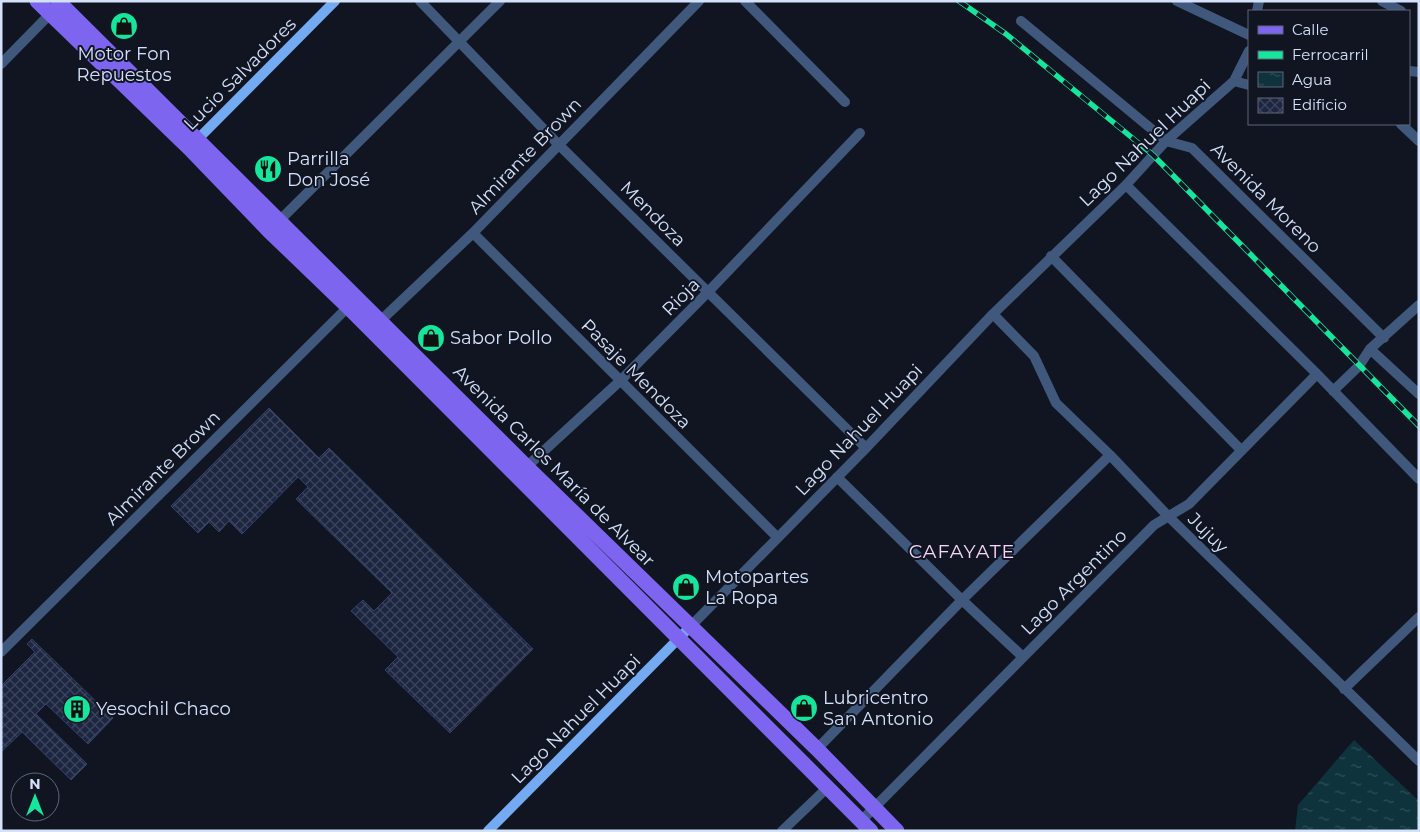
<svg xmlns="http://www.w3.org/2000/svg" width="1420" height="832" font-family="Montserrat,sans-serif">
  <defs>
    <pattern id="water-ripples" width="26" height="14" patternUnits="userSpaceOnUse" patternTransform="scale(1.25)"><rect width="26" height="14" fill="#0e333c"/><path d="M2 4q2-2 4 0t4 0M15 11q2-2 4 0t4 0" fill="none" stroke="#305059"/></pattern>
    <pattern id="building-cross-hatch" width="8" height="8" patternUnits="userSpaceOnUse" patternTransform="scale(1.25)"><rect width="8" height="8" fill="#1d2640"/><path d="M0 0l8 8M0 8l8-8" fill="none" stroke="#3d455c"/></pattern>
  </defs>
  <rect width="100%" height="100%" fill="#101521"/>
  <path fill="url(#water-ripples)" d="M1354,740l65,61v30h-124l3,-26z"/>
  <path fill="url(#building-cross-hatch)" stroke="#32406a" d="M269,408l50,50 10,-10 204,201 -83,84 -65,-63 13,-13 -47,-46 12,-11 11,11 18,-18 -96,-94 12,-12 -10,-10 -56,57 -13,-13 -10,11 -10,-10 -11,11 -27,-27z
    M32,639l81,79 -25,26 -42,-40 -10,10 51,50 -16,16 -49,-48 -21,20v-66l34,-34 -8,-8z"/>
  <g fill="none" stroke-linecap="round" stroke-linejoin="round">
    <path stroke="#3f587c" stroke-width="10" d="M420,1l139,144 307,303
      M745,1l100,101
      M1177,1l72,34
      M1382,1l19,10
      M1257,11l2,-10
      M1021,21l145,120 26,7 192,190
      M1,64l49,-50 -1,-13
      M1409,71l10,1
      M1234,81l15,4
      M1401,124l18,17
      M1126,185l191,189 102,105
      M275,225l225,-224
      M473,233l304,304
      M1051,256l190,194
      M993,314l41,42 22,47 54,52 58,61 251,245
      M376,325l97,-92 226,-232
      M1370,349l49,45
      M1333,391l26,-25 11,-17 49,-44
      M523,470l97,-89 88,-89 152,-159
      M837,477l125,123 61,57
      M690,627l176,-179 127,-134 133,-129 40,-44 68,-60 15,-30
      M1,652l347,-345
      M1344,689l75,-72
      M817,749l145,-149 148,-145
      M861,821l293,-296 35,-21 128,-130
      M782,831l45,-43"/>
    <path stroke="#74aaf2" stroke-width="10" d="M193,144l142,-143
      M488,831l202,-204"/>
    <path stroke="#7d65f0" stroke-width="15" d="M37,1l152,147 80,83 79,76 523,524
      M58,1l469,466 290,282 80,82"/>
    <g stroke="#16e59c" stroke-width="5.5">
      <path id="rail" d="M959,1l47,33 147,121 266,271"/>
    </g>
    <use href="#rail" stroke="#101521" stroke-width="4" stroke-dasharray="11" stroke-linecap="butt"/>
  </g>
  <defs>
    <g id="shop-disc" transform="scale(1.4375)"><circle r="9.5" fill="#16e59c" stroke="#101521"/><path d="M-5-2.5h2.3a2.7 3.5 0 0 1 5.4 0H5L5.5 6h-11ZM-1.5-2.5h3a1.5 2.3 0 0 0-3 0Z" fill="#111"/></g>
    <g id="restaurant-disc" transform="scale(1.4375)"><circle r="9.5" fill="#16e59c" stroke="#101521"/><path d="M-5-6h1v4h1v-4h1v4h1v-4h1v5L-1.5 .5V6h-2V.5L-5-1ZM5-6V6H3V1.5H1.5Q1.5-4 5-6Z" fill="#111"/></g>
    <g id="building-disc" transform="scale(1.4375)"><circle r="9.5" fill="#16e59c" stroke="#101521"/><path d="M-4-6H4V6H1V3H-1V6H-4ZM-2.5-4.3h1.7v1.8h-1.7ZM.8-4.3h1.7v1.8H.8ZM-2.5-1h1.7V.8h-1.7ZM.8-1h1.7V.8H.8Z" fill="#111"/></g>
  </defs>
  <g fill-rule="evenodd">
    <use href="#shop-disc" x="124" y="26"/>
    <use href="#restaurant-disc" x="268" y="169"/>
    <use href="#shop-disc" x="431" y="338"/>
    <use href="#shop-disc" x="686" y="587"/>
    <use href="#shop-disc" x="804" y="708"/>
    <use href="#building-disc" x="77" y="709"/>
  </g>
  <g text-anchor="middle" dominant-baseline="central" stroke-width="4" stroke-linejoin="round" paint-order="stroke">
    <g font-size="18" fill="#d4e1fb" stroke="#101521" text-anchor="start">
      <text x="124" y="54" text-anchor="middle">Motor Fon<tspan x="124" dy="21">Repuestos</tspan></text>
      <text x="287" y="159">Parrilla<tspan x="287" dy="21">Don José</tspan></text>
      <text x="450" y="338">Sabor Pollo</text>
      <text x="705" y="577">Motopartes<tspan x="705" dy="21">La Ropa</tspan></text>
      <text x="823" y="698">Lubricentro<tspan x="823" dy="21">San Antonio</tspan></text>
      <text x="96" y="709">Yesochil Chaco</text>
    </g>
    <g font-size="18" fill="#d4e1fb" stroke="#101521">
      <text transform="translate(240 74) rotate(-45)">Lucio Salvadores</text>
      <text transform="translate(1145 143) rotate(-44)">Lago Nahuel Huapi</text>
      <text transform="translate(525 156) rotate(-46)">Almirante Brown</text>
      <text transform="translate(1266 198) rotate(45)">Avenida Moreno</text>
      <text transform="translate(653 214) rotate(45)">Mendoza</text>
      <text transform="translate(681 297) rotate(-45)">Rioja</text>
      <text transform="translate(636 374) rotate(45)">Pasaje Mendoza</text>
      <text transform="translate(859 430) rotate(-46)">Lago Nahuel Huapi</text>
      <text transform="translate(554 466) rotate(45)">Avenida Carlos María de Alvear</text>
      <text transform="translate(163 468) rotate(-45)">Almirante Brown</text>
      <text transform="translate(1208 533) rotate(45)">Jujuy</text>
      <text transform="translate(1074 582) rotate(-45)">Lago Argentino</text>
      <text transform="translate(576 719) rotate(-45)">Lago Nahuel Huapi</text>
    </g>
    <g font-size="19" letter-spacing="1" fill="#f8d6fb" stroke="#101521">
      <text x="962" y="551">CAFAYATE</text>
    </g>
  </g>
  <rect width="1420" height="832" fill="none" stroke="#d4e1fb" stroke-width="5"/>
  <rect x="1248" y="10" width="162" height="115" fill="#101521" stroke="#5e6778"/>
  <rect x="1258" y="26" width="25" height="8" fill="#7d65f0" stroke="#5e6778"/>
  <text x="1292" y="35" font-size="15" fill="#d4e1fb">Calle</text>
  <rect x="1258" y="51" width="25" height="8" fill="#16e59c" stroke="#5e6778"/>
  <text x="1292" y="60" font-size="15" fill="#d4e1fb">Ferrocarril</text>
  <rect x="1258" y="72" width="25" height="15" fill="url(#water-ripples)" stroke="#5e6778"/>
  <text x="1292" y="85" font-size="15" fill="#d4e1fb">Agua</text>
  <rect x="1258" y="98" width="25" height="15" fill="url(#building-cross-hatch)" stroke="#5e6778"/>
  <text x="1292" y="110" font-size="15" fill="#d4e1fb">Edificio</text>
  <g transform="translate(35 797)"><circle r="24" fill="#101521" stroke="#5e6778"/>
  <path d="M0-4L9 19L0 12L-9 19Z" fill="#16e59c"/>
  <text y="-8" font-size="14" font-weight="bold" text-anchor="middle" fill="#d4e1fb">N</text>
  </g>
</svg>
